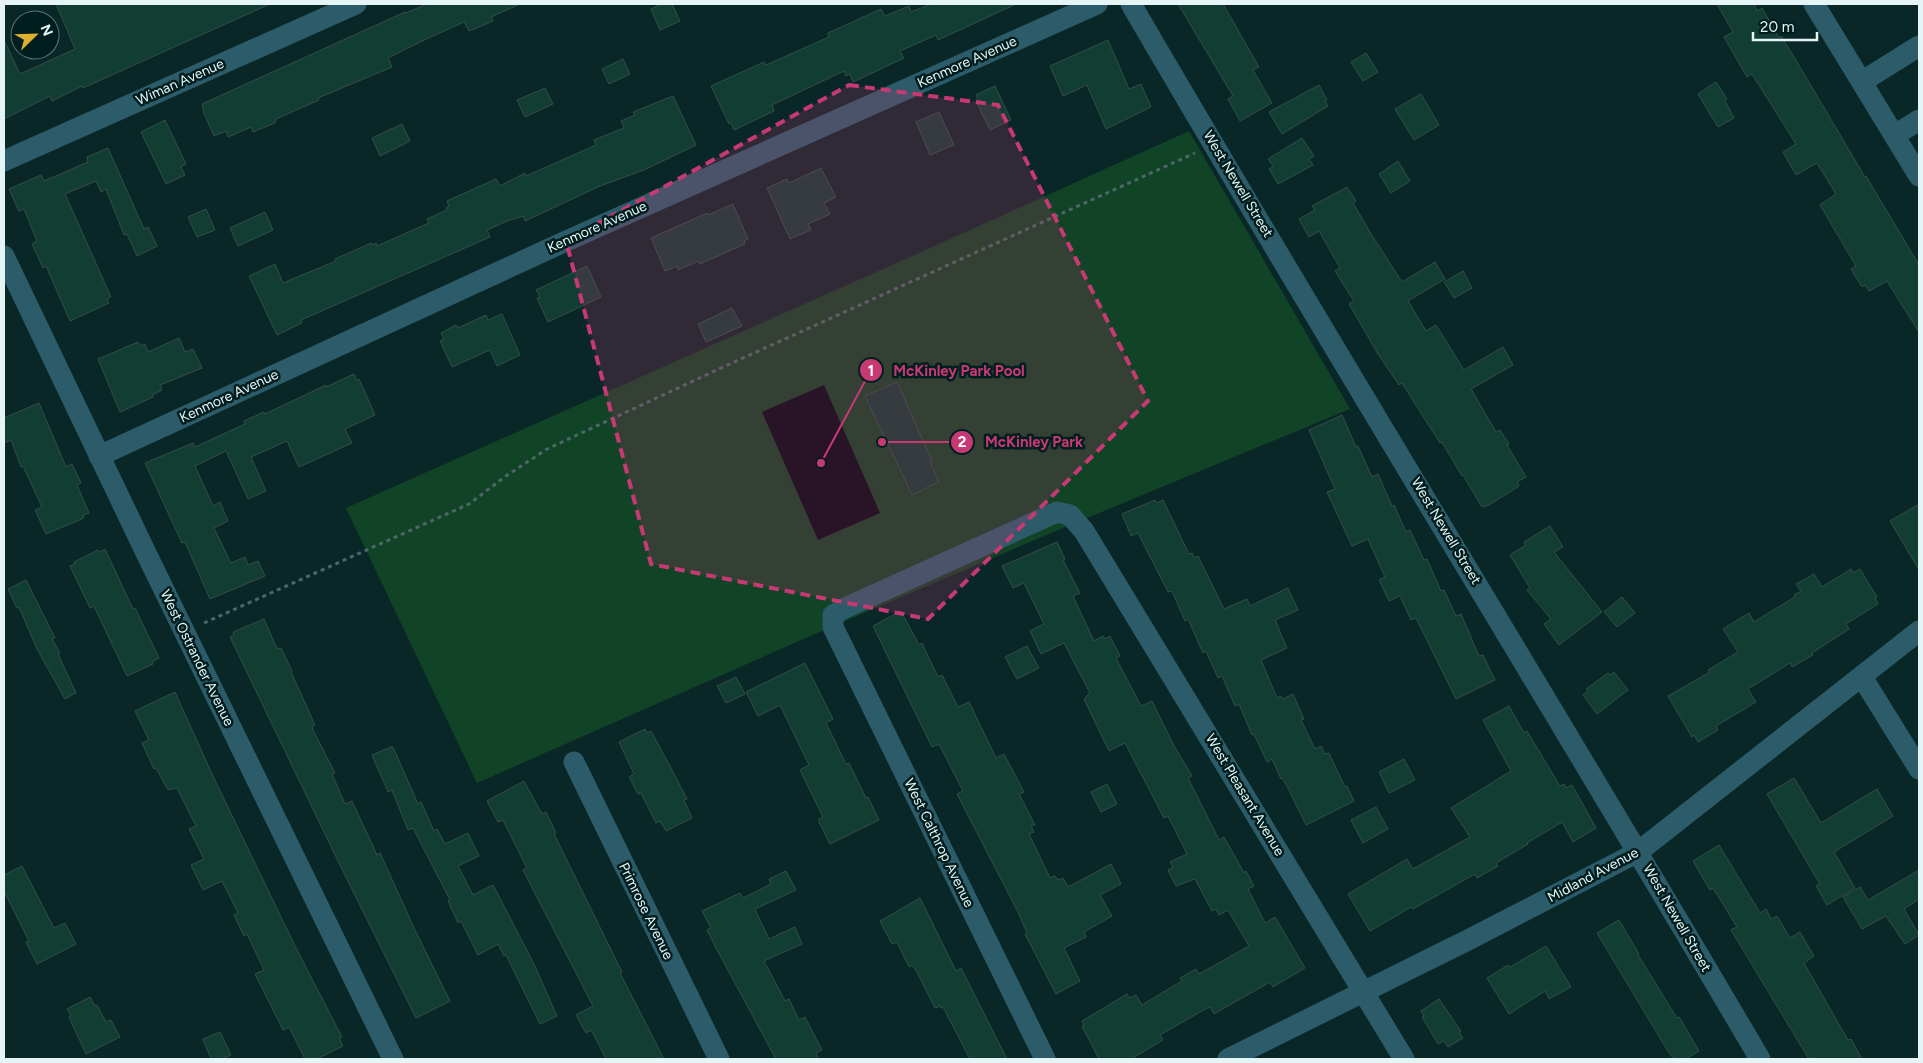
<svg xmlns="http://www.w3.org/2000/svg" width="1923" height="1063" font-family="Figtree,sans-serif">
  <rect width="100%" height="100%" fill="#0a2728"/>
  <path fill="#114326" d="M1189,131l161,278 -287,119 -246,105 -340,150 -131,-275 573,-255z"/>
  <path fill="#020b13" d="M824,385l56,128 -62,27 -56,-128z"/>
  <path fill="#113d33" stroke="#344e47" d="M56,4h214l-187,84 -1,-2 -30,15 -2,-5 -46,23v-79l16,34 55,-25z
    M427,4h93l-29,13 2,4 -24,10 -5,-9 -44,20 -32,16 4,9 -74,31 1,2 -43,19 -1,4 -22,9 -2,-5 -23,10 -2,-6 -12,5 -11,-25h1l-2,-7 203,-92 1,1z
    M662,4h10l8,17 -20,9 -9,-21z
    M931,4h85l-78,36 -2,-5 -36,16 4,7 -51,24 -3,-8 -4,2 -2,-5 -72,34 2,6 -40,19 -3,-7 -2,1 -18,-38 53,-24 2,3 63,-28 -1,-4 53,-24 4,7 24,-10 2,6z
    M1178,4h45l36,63 -6,3 19,33 -32,18 -12,-22 5,-3z
    M1717,4h37l3,7 5,-3 17,30 2,-2 13,21 58,98 13,22 1,-1 53,89v67l-32,-51 -18,10 -4,-6 -3,2 -11,-18 5,-3 -36,-61 16,-11 -19,-31 -21,12 -13,-23 13,-8 -44,-70 -5,3 -23,-40 9,-5z
    M1108,40l21,49 12,-5 10,23 -45,22 -19,-44 -24,11 -13,-30z
    M1366,53l12,19 -15,9 -12,-19z
    M623,59l7,15 -21,10 -7,-15z
    M1716,82l11,17 -2,2 9,17 -16,9 -20,-33z
    M1319,85l8,15 -2,1 3,5 -46,28 -13,-22z
    M995,86l16,34 -21,10 -14,-29 2,-1 -2,-5z
    M545,88l8,16 -28,13 -8,-17z
    M1421,94l18,31 -25,15 -19,-31z
    M673,96l23,49 -52,25 -44,16 -75,35 -2,-5 -16,5 -20,9 3,7 -189,83 1,3 -25,12 -28,-59 26,-12 8,19 53,-22 -1,-2 36,-16 1,2 4,-2 1,3 52,-23 -2,-4 20,-9 -1,-2 3,-2 -2,-5 49,-22 4,7 25,-13 1,3 70,-31 -2,-5 30,-12 -3,-7 14,-6 -2,-3z
    M939,112l15,33 -24,10 -14,-33z
    M165,120l21,44 -5,3 4,8 -19,9 -25,-52z
    M402,124l8,17 -30,15 -8,-18z
    M1302,138l12,18 -5,3 4,6 -35,19 -9,-15 4,-3 -5,-7z
    M108,148l36,81 4,-2 9,19 -20,10 -10,-22 -3,1 -18,-46 -5,3 -5,-11 -31,13 46,103 -4,2 2,4 -39,18 -24,-55 -3,2 -11,-24 5,-3 -13,-32 -5,2 -10,-22 32,-14 3,6 44,-19 -1,-5z
    M1398,161l12,20 -19,12 -12,-19z
    M821,168l15,29 -12,6 6,11 -22,10 3,6 -21,9 -23,-51 20,-9 2,4z
    M1347,187l9,14 -3,2 17,29 32,50 33,-20 10,17 -37,22 18,30 10,-6 28,45 39,-23 10,18 -42,24 25,43 4,-2 9,14 -2,1 19,32 -9,5 2,4 -30,19 -7,2 -19,-32 -1,1 -20,-34 -2,1 -38,-60 -3,2 -21,-31 -29,-50 5,-3 -19,-30 5,-3 -21,-37 -10,6 -10,-18 16,-9 -3,-4z
    M733,204l15,35 -4,2 1,3 -45,20 -1,-3 -21,9 -1,-4 -12,5 -14,-33 56,-25 1,2z
    M206,209l9,21 -18,7 -9,-20z
    M265,212l8,18 -35,16 -8,-18z
    M587,266l14,31 -53,25 -11,-24 3,-1 -4,-7z
    M1463,271l9,17 -18,10 -10,-16z
    M732,308l10,18 -36,16 -8,-18z
    M502,314l18,41 -23,11 -7,-16 -38,17 -12,-26 4,-2 -3,-6 15,-8 2,3 28,-13 2,5z
    M179,338l6,14 8,-3 9,19 -42,17 2,5 -10,5 1,2 -33,15 -22,-53 40,-17 2,4 5,-2 3,8z
    M354,374l3,6 2,-1 16,36 -30,14 7,14 -53,24 -12,-26 -36,16 15,34 -18,8 -22,-48 -31,15 18,40 7,-4 8,19 -14,7 17,35 14,-6 3,8 10,-4 7,15 -55,23 -25,-57 -3,1 -37,-80 48,-20 2,4 50,-23 -1,-3 20,-9 1,2 61,-29v2z
    M897,382l35,79 -2,1 9,20 -27,13 -47,-99z
    M39,403l27,64 6,-3 9,19 -4,2 12,28 -6,2 1,3 -38,16 -11,-24 7,-3 -19,-41 -2,1 -10,-27 -7,3v-25z
    M1342,415l14,32 2,-1 14,31 6,-3 14,32 2,-1 12,27 4,-2 14,30 3,-1 14,32 3,-1 12,26 5,-2 18,42 4,-1 12,25 -39,19 -40,-81 -5,2 -11,-24 -11,5 -10,-21 6,-3 -17,-38 -16,7 -25,-54 8,-3 -26,-59z
    M1155,500l1,3 7,-3 26,54 3,-1 2,5 4,-2 26,53 23,-10 3,7 38,-18 10,22 -23,10 12,28 -26,12 16,38 4,-2 2,3 10,-5 11,25 -3,1 14,29 6,-3 4,8 4,-1 16,34 2,-1 7,15 -48,24 -19,-39 -5,-8 -1,1 -9,-20 -5,3 -13,-28 -2,1 -13,-31 -4,2 -13,-30 -4,2 -12,-27 -3,2 -15,-34 -3,2 -13,-30 -4,1 -30,-59 -7,3 -9,-22z
    M1919,504v66l-29,-49z
    M1550,526l13,21 -9,5 48,60 -43,33 -15,-21 7,-5 -24,-29 3,-2 -20,-33 16,-10 -2,-3z
    M1057,542l8,17 -2,1 17,33 -7,3 21,45 9,-5 2,3 5,-3 10,20 -4,2 25,48 11,-5 21,43 19,32 -4,2 31,62 5,-3 20,36 2,-2 8,15 -6,3 17,34 10,-6 30,51 -32,19 -3,-5 -56,32 -4,-7 -10,5 -40,23 3,5 -32,19h-32l-17,-33 2,-1 -2,-4 45,-27 2,4 7,-3 6,10 40,-24 -2,-3 16,-9 3,5 50,-28 -21,-36 -9,5 -3,-6 -4,2 -17,-32 -19,7 -8,-16 5,-3 -3,-5 17,-8 -19,-38 -4,2 -39,-75 -16,8 -25,-52 6,-6 -26,-50 -23,11 -11,-23 14,-7 -20,-41 -11,5 -11,-22z
    M105,549l28,60 2,-1 24,50 -7,4 1,2 -26,12 -33,-70 -4,2 -20,-42 5,-2 -1,-2 24,-12 2,2z
    M1851,569l2,4 7,-4 17,28 -2,1 3,6 -32,20 3,5 -37,24 1,2 -21,12 -2,-4 -42,26 8,13 -40,24 2,4 -20,12 -4,-7 -2,2 -24,-41 42,-24 -2,-2 30,-18 -15,-23 26,-16 5,9 41,-25 -1,-2 7,-4 -5,-7 18,-10 8,13z
    M26,580l29,58 -3,1 8,14 -2,1 18,39 -11,6 -28,-50 -18,-42 -2,1 -9,-19z
    M1622,597l13,16 -18,14 -13,-15z
    M901,611l18,34 3,-2 16,34 4,-2 16,32 11,-5 27,56 8,-4 20,38 -5,2 16,31 -4,1 3,6 -5,2 21,44 5,-2 3,4 5,-2 5,9 43,-23 10,20 -21,11 12,21 -28,16 2,5 -22,11 16,33 -24,13 -31,-60 2,-1 -9,-21 -61,-118 6,-3 -24,-47 -7,3 -59,-121z
    M264,619l13,30 4,-1 11,23 -1,1 24,53 -3,1 1,4 22,43 -3,1 13,30 7,-3 25,54 3,-2 35,77 35,71 -34,17 -79,-159 -107,-222 4,-2 -1,-3z
    M1027,646l12,22 -22,11 -12,-22z
    M805,663l28,56 -7,4 20,41 3,-1 17,35 2,-1 11,23 -49,24 -11,-22v-3l4,-2 -23,-47 9,-5 -29,-60 -22,11 -12,-24z
    M1614,672l14,18 -31,24 -14,-19 5,-4 -2,-2 22,-16 2,2z
    M736,677l9,17 -19,9 -9,-17z
    M175,692l36,80 84,174 47,91 -3,1 4,8 -26,13h-12l-16,-32 -6,3 -28,-56 9,-4 -17,-36 -3,2 -10,-21 4,-2 -16,-32 -19,9 -12,-25 13,-6 -15,-30 7,-3 -19,-38 -9,2 -12,-22 -2,1 -12,-26 7,-3 -14,-29z
    M1509,706l15,27 3,-2 33,55 4,-2 2,4 6,-3 24,43 -23,14 -11,-20 -35,21 1,1 -32,19 2,3 -21,12 -2,-4 -62,35 -2,-2 -41,24 -22,-37 59,-35 6,10 57,-32 -19,-29 60,-37 -28,-51z
    M645,729l2,4 4,-2 20,37 16,31 -3,1 8,18 -26,13 -6,-10 -4,2 -15,-30 -3,1 -9,-17 5,-3 -15,-32z
    M391,747h2l25,57 3,-2 13,29 3,-2 8,15 23,-11 11,23 -21,10 15,29 20,-10 40,77 24,54 -17,8 -34,-69 -2,1 -6,-12 -20,11 -17,-34 -3,2 -10,-22 2,-1 -37,-72 -5,2 -16,-40 -4,2 -16,-37z
    M1404,759l11,21 -26,13 -10,-21z
    M1794,778l27,45 56,-34 16,27 -59,36 21,36 -28,17 -11,-19 4,-2 -53,-90z
    M524,781l18,33 4,-2 10,21 -2,1 68,138 -2,1 44,86h-58l-12,-24 -3,-5 -5,3 -10,-18 17,-9 -70,-136 4,-2 -24,-48 -5,2 -11,-21z
    M1107,784l10,20 -16,8 -10,-20z
    M1376,807l12,22 -25,14 -12,-23z
    M1719,845l41,68 6,-4 5,10 6,-3 13,22 10,-6 14,24 -10,7 44,77 3,-1 11,20h-53l-78,-129 6,-3 -24,-39 -3,2 -17,-29z
    M22,866l32,62 11,-5 11,21 -39,20 -11,-22 3,-1 -25,-50v-16z
    M1919,870v29l-15,10 15,26 -14,9 -19,-28 -24,13 -19,-32 17,-10 8,13z
    M786,871l10,19 -41,19 14,30 26,-12 7,17 -38,17 21,40 4,-2 10,21 6,-3 17,33 -6,3 3,6h-43l-59,-109 -10,-20 4,-2 -9,-17 38,-18 3,5 28,-14 -2,-5z
    M920,898l36,73 5,-3 46,91h-37l-27,-52 -2,1 -1,-2 -5,2 -18,-36 -5,-7 -3,2 -12,-25 -5,2 -12,-23z
    M1619,920l20,34 -1,1 39,63 2,-1 20,34 -13,8h-12l-5,-6 -72,-120z
    M1546,946l25,41 -22,12 -4,-8 -36,23 -22,-36 21,-13 2,2z
    M90,997l5,9 2,-1 9,17 5,-2 9,17 -34,17 -17,-37 2,-1 -4,-7z
    M1439,999l22,32 -2,1 4,6 -15,9 -4,-6 -6,3 -16,-27 2,-1 -3,-5z
    M220,1032l11,23 -9,4h-11l-8,-20z"/>
  <g fill="none" stroke-linecap="round" stroke-linejoin="round">
    <path stroke="#4d6667" stroke-width="3" stroke-dasharray="4 4" stroke-linecap="butt" d="M204,623l265,-119 37,-28 41,-27 174,-81 474,-215"/>
    <path stroke="#2c5b69" stroke-width="21" d="M1131,4c206,354 422,702 629,1055
      M1814,4l105,172
      M1863,81l56,-35
      M1895,135l24,-15
      M4,161l352,-157
      M4,256l142,297 247,506
      M99,456l465,-214 533,-238
      M1862,677l57,92
      M574,762l145,297
      M1045,1059l-212,-432v-12l12,-7 212,-96 13,3 14,16 320,528
      M1228,1059l242,-120 168,-87 281,-221"/>
  </g>
  <path fill="#c73972" fill-opacity="0.2" stroke="#c73972" stroke-width="4" stroke-dasharray="10 6" stroke-linejoin="round" d="M849,85l149,20 150,296 -220,218 -277,-55 -85,-323z"/>
  <g text-anchor="middle" dominant-baseline="central" stroke-width="5" stroke-linejoin="round" paint-order="stroke">
    <g font-size="14" fill="#e5f5f5" stroke="#011e1f">
      <text transform="translate(967 62) rotate(-24)">Kenmore Avenue</text>
      <text transform="translate(180 82) rotate(-24)">Wiman Avenue</text>
      <text transform="translate(1238 184) rotate(59)">West Newell Street</text>
      <text transform="translate(597 227) rotate(-24)">Kenmore Avenue</text>
      <text transform="translate(229 396) rotate(-25)">Kenmore Avenue</text>
      <text transform="translate(1446 531) rotate(59)">West Newell Street</text>
      <text transform="translate(197 658) rotate(64)">West Ostrander Avenue</text>
      <text transform="translate(1245 795) rotate(59)">West Pleasant Avenue</text>
      <text transform="translate(939 843) rotate(64)">West Calthrop Avenue</text>
      <text transform="translate(1593 875) rotate(-28)">Midland Avenue</text>
      <text transform="translate(646 911) rotate(64)">Primrose Avenue</text>
      <text transform="translate(1677 918) rotate(60)">West Newell Street</text>
    </g>
  </g>
  <path fill="none" stroke="#c73972" stroke-width="2" d="M821 463L871 370M882 442L962 442"/>
  <g fill="#c73972" stroke="#011e1f" stroke-width="2">
    <circle cx="821" cy="463" r="5"/>
    <circle cx="882" cy="442" r="5"/>
    <circle cx="871" cy="370" r="12"/>
    <circle cx="962" cy="442" r="12"/>
  </g>
  <g font-size="15" text-anchor="middle" font-weight="bold" fill="#fff">
    <text x="871" y="376">1</text>
    <text x="962" y="447">2</text>
  </g>
  <g font-size="15" text-anchor="middle" font-weight="bold" fill="#c73972" stroke="#011e1f" stroke-width="5" stroke-linejoin="round" paint-order="stroke">
    <text x="959" y="376">McKinley Park Pool</text>
    <text x="1034" y="447">McKinley Park</text>
  </g>
  <rect width="1923" height="1063" fill="none" stroke="#e5f5f5" stroke-width="10"/>
  <g transform="translate(35 35) rotate(67)"><circle r="24" fill="#011e1f" stroke="#5c7475"/>
  <path d="M0-4L9 19L0 12L-9 19Z" fill="#deb133"/>
  <text y="-8" font-size="14" font-weight="bold" text-anchor="middle" fill="#e5f5f5">N</text>
  </g>
  <path d="M1753 32v8h64v-8" fill="none" stroke="#e5f5f5" stroke-width="2.5"/>
  <text x="1760" y="32" font-size="15" fill="#e5f5f5" stroke="#011e1f" stroke-width="4" paint-order="stroke">20 m</text>
</svg>
